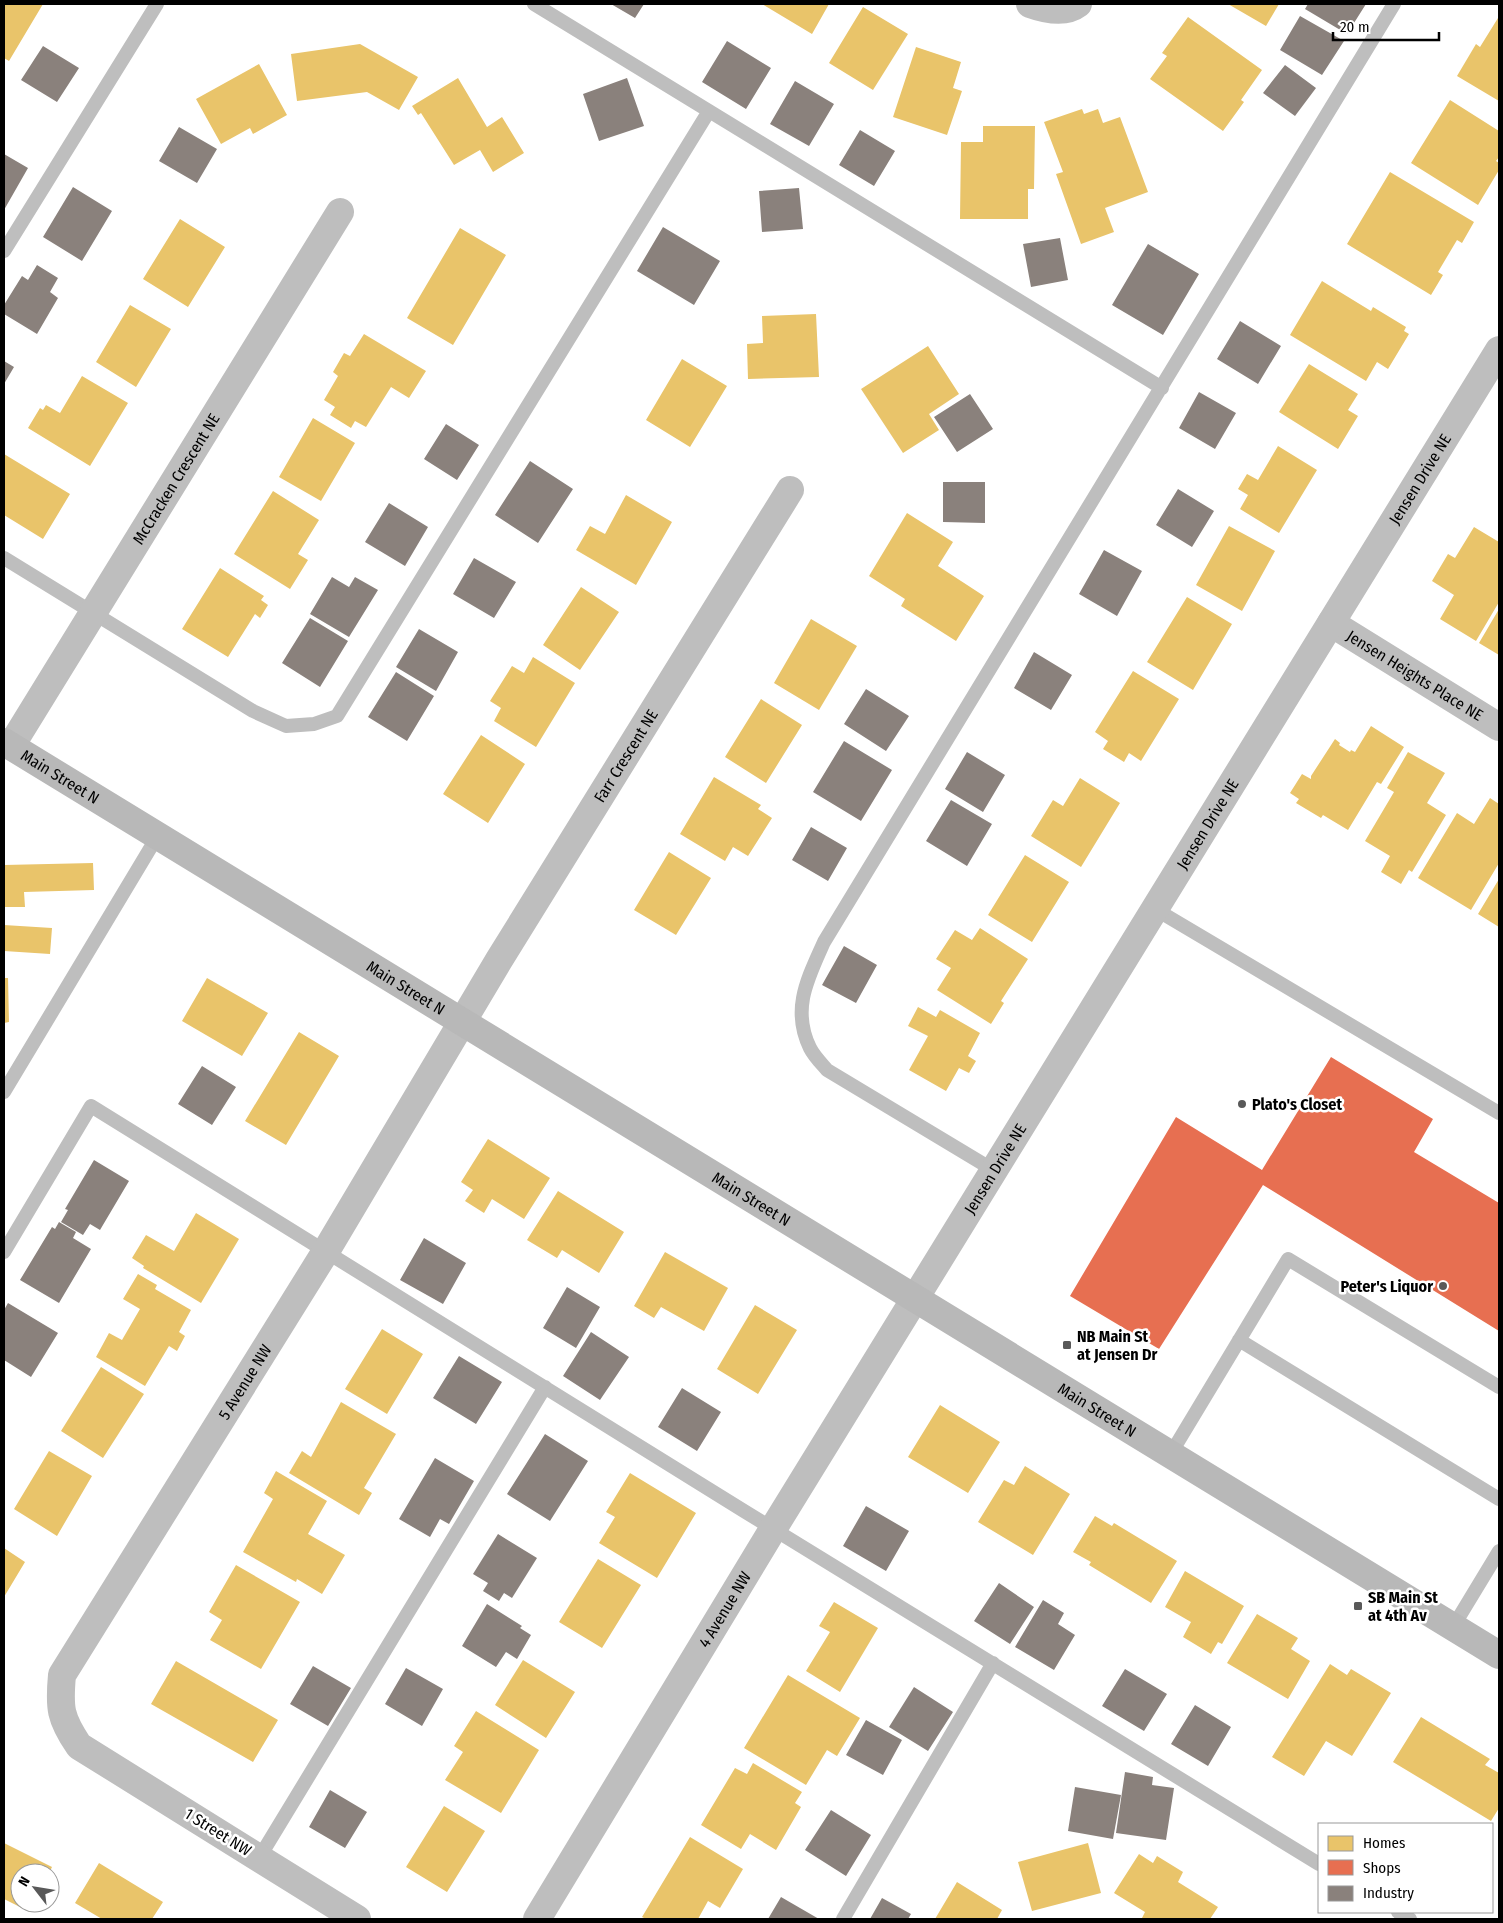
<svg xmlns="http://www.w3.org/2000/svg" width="1503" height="1923" font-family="'Fira Sans Condensed',sans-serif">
  <rect width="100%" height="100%" fill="#fff"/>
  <path fill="#e9c46a" d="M4,4h39l-34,57 -5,-3z
    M762,4h67l-17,30z
    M1228,4h51l-13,22z
    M863,7l45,27 -35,56 -44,-27z
    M1188,17l74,53 -21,30 3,2 -21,29 -73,-52 17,-23 -5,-3z
    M1498,18l1,1v82l-42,-25 19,-32 4,3z
    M360,44l58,33 -19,33 -32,-18 -70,9 -6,-47z
    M916,47l45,15 -8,26 9,3 -15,44 -54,-18z
    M259,64l28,51 -34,19 -3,-6 -29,16 -25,-45z
    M458,78l29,49 15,-10 22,36 -31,19 -13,-22 -26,15 -33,-52 -3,2 -6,-9z
    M1450,100l49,31v26l-3,4 3,2v7l-21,35 -67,-42z
    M1082,109l2,5 14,-5 5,14 17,-6 28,75 -43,16 9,24 -33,12 -25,-70 7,-2 -19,-50z
    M983,126h52l-1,63h-6v30h-68l1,-77h22z
    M1390,172l84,50 -12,21 -5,-3 -19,32 5,3 -12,20 -84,-51z
    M180,219l45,28 -37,60 -45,-28z
    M460,228l46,27 -53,90 -46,-27z
    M1322,281l49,30 2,-4 33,20 -2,4 5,3 -21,35 -11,-7 -11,19 -76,-46z
    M130,305l41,24 -35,58 -40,-25z
    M816,314l3,63 -71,2 -1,-35 16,-1 -1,-27z
    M364,334l62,37 -17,27 -18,-11 -25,40 -11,-6 -4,7 -21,-13 5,-8 -11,-7 14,-24 -5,-4 11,-19 6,3z
    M928,346l31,48 -30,20 10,16 -36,23 -42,-64z
    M682,359l45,27 -37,61 -44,-27z
    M1309,364l49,30 -10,16 10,6 -20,33 -59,-37z
    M82,376l46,27 -38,63 -62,-38 12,-20 3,2 3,-5 14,8z
    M313,418l42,25 -34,58 -42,-24z
    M1278,446l39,24 -38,63 -39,-24 8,-14 -10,-6 9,-15 11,6z
    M4,454l66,40 -27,45 -39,-24z
    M273,491l46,29 -21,34 10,6 -18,29 -56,-35z
    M626,495l46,27 -36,63 -60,-35 14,-24 15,8z
    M907,513l46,29 -15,24 46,30 -28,45 -55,-35 4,-7 -36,-23z
    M1229,526l46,25 -33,60 -46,-26z
    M1474,527l25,15v60l-23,39 -36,-22 14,-24 -22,-14 16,-27 7,4z
    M220,568l44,28 -3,4 7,5 -8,13 -5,-4 -27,43 -46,-28z
    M581,587l38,25 -39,58 -37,-25z
    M1187,597l45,27 -39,66 -46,-28z
    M1499,609v46l-20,-12z
    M811,619l46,27 -38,64 -45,-27z
    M533,657l42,26 -39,64 -42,-26 7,-13 -11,-7 22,-35 12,7z
    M1133,671l46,28 -38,62 -12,-8 -5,9 -21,-13 5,-8 -13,-9z
    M761,699l41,26 -36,58 -41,-26z
    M1371,726l33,21 -23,37 -4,-2 -29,48 -25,-15 -2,3 -25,-15 3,-4 -9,-6 12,-19 9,5v-3l24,-37 5,4 -1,2 11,7 1,-2 4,2z
    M481,735l44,29 -37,59 -45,-29z
    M1408,752l37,21 -18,30 19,12 -34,57 -3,-2 -8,14 -20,-12 9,-16 -25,-15 29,-49 -7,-4z
    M714,777l47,28 -3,4 14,9 -24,38 -15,-9 -8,14 -45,-27z
    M1080,778l40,25 -39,64 -50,-31 22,-36 10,6z
    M1490,798l9,6v59l-28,47 -53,-32 39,-65 17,11z
    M669,852l42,26 -35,57 -42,-25z
    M1025,855l44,27 -37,60 -44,-27z
    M93,863l1,27 -70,2 1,15h-21v-42z
    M1499,879v48l-21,-13z
    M4,925l48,3 -2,26 -46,-3z
    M980,928l48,31 -27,42 3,2 -13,21 -54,-34 14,-22 -15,-9 19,-29 17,10z
    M4,978h4l1,44 -5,1z
    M207,978l61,35 -26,43 -60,-35z
    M918,1007l18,10 4,-7 40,23 -12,23 8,5 -7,12 -10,-5 -13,23 -37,-21 19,-34 -20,-10z
    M299,1032l40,24 -53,89 -41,-24z
    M488,1139l62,39 -26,41 -32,-20 -8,14 -19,-12 8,-11 -12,-8z
    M558,1191l66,41 -25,41 -37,-23 -5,8 -30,-18z
    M196,1213l43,26 -38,64 -58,-35 1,-2 -12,-8 14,-23 28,16z
    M665,1252l63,36 -24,43 -43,-24 -7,11 -20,-12z
    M138,1274l19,11 -2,4 36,21 -12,22 6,4 -8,15 -8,-5 -24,40 -49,-29 13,-24 13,7 18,-31 -17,-10z
    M755,1305l42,25 -39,64 -41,-25z
    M382,1329l41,25 -36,60 -42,-25z
    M101,1367l43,27 -41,64 -42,-27z
    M341,1402l55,32 -32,54 8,5 -13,22 -70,-42 13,-22 9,6z
    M940,1405l60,37 -32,51 -60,-36z
    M49,1451l43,25 -35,60 -43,-27z
    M1025,1466l45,28 -37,61 -55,-33 26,-42 10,5z
    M276,1471l51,30 -19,33 37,21 -23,39 -25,-15 -1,3 -53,-30 30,-53 -9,-6z
    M630,1473l66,40 -39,65 -58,-35 16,-26 -9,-5z
    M1095,1516l17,10 2,-3 63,38 -26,42 -62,-38 2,-3 -18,-10z
    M4,1548l21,14 -21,35z
    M598,1559l43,26 -39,63 -43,-26z
    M236,1565l64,37 -39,67 -51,-29 12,-20 -13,-8z
    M1185,1571l59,35 -22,38 -4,-2 -7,12 -28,-17 8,-15 -26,-15z
    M834,1602l44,26 -38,64 -34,-21 24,-39 -11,-6z
    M1257,1614l41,24 -7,11 19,12 -22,38 -61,-36z
    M523,1660l52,32 -29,46 -51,-33z
    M176,1661l102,59 -25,42 -102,-58z
    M1330,1664l17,11 4,-6 40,24 -39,63 -26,-15 -22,35 -32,-19z
    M788,1675l72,43 -23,38 -10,-6 -21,35 -62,-37z
    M476,1711l63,39 -38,63 -56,-33 18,-28 -9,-6z
    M1421,1717l69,42 -5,6 14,8v35l-8,13 -98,-59z
    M753,1763l49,29 -7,11 6,4 -25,43 -26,-16 -9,15 -40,-24 34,-57 12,6z
    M444,1806l41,25 -38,61 -41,-25z
    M690,1837l53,32 -23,39 -12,-7 -10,18h-52l-4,-2z
    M4,1843l48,24 -3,6h-29v30h14l-4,9 -26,-13z
    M1088,1843l13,50 -69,18 -14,-49z
    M1139,1854l14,9 4,-7 26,16 -5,10 40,25 -8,12 -68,-1 3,-6 -31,-19z
    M99,1863l64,39 -11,17h-50l-27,-16z
    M957,1882l45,28 -5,9h-62z"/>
  <path fill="#e76f51" d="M1331,1057l102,62 -19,33 85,51v128l-236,-146 -104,164 -89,-53 106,-179 86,53z"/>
  <path fill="#8a817c" d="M611,4h33l-9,14z
    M1308,4h58l-19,30 -42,-25z
    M1300,16l44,25 -22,34 -42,-25z
    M727,41l44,27 -25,41 -44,-27z
    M43,46l36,22 -22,34 -36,-22z
    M1285,65l31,23 -21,28 -32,-23z
    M627,78l17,48 -45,15 -16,-47z
    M795,81l39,23 -25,42 -39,-22z
    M179,127l38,22 -20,34 -38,-22z
    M860,130l35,21 -21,35 -35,-21z
    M4,154l24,14 -24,42z
    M73,187l39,24 -30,50 -39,-24z
    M799,188l4,41 -41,3 -3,-41z
    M663,227l57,34 -26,44 -57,-34z
    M1060,238l8,42 -37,7 -8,-43z
    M1148,244l51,30 -36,61 -51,-30z
    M37,265l21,13 -8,14 8,6 -21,36 -33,-20v-9l18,-29 6,4z
    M1240,321l41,25 -23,38 -41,-25z
    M4,361l10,6 -10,17z
    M1199,392l37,21 -21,36 -36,-21z
    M970,394l23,35 -36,23 -23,-35z
    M446,424l33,21 -22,35 -33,-21z
    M530,461l43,28 -35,54 -43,-28z
    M943,482h42v41l-42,-1z
    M1178,489l36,22 -22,36 -36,-22z
    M389,503l39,24 -23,39 -40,-24z
    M1104,550l38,21 -25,45 -38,-22z
    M474,558l42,24 -22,36 -41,-24z
    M332,577l17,10 6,-10 23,13 -29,47 -39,-23z
    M310,618l38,23 -28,46 -38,-24z
    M419,629l39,23 -22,39 -40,-24z
    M1034,652l38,23 -21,35 -37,-22z
    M396,672l38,24 -27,45 -39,-24z
    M866,689l43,27 -23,35 -42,-27z
    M844,741l48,29 -31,51 -48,-29z
    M967,752l38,23 -22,37 -38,-23z
    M951,800l41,24 -25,42 -41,-25z
    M811,827l36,21 -19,33 -36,-21z
    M844,946l33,19 -21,38 -34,-18z
    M202,1066l34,21 -24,38 -34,-21z
    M94,1160l35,21 -29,49 -10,-6 -7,11 -22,-13 7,-12 -3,-1z
    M59,1222l17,10 -3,6 18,11 -32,54 -39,-23 32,-53 3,2z
    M424,1238l42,25 -23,41 -43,-24z
    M567,1287l33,20 -24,41 -33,-20z
    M8,1303l50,30 -27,44 -27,-17v-50z
    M591,1332l38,25 -29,43 -37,-24z
    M459,1356l43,26 -26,42 -43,-26z
    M682,1388l39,24 -24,39 -39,-24z
    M545,1434l43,27 -38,60 -43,-27z
    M435,1458l39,23 -25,43 -9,-5 -10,18 -31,-18z
    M866,1506l43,25 -23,40 -43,-25z
    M498,1534l39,24 -25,40 -8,-5 -5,8 -16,-10 5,-8 -15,-9z
    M999,1583l35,24 -24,37 -36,-23z
    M1043,1600l21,13 -6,11 17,11 -21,35 -39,-23z
    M487,1604l35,22 -2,2 11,7 -14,24 -11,-7 -10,15 -34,-21z
    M313,1666l38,22 -23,38 -38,-22z
    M406,1668l37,21 -21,37 -37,-22z
    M1125,1669l42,25 -23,37 -42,-25z
    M914,1687l39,25 -25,39 -39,-24z
    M1195,1705l36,22 -23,39 -37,-22z
    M866,1720l36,20 -19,35 -37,-20z
    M1125,1772l28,5 -1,8 22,3 -8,52 -50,-7z
    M1075,1787l46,8 -8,44 -45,-8z
    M330,1790l37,22 -22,36 -36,-21z
    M831,1810l40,25 -25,41 -41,-26z
    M781,1897l38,22h-51z
    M882,1898l29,16 -3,5h-38z"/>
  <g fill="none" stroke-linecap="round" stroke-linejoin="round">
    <path stroke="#bebebe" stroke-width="14" d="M534,4l628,384
      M4,251l153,-247
      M4,558l249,153 33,15 28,-2 23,-8 372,-605
      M1155,909l344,204
      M4,1092l153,-255
      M995,1171l-168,-101c-6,-7 -13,-14 -17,-22 -19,-39 -2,-70 14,-106l570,-938
      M4,1252l87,-146 653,405 575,353
      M1239,1340l260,159
      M1170,1455l118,-196 211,128
      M1453,1627l46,-76
      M259,1858l286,-471
      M1398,1912l12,7
      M843,1919l150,-256"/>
    <g stroke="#bebebe" stroke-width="28">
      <path d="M1030,4c14,5 35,10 48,0"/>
      <path id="s1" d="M1331,623l168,104"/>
      <path id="s2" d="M11,746l329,-534"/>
      <path id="s3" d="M357,1919l-278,-173c-19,-28 -20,-38 -17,-71l264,-424 173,-291 291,-470"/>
      <path id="s4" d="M537,1919l236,-390 726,-1179"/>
    </g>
    <path stroke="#b8b8b8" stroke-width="28" id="s5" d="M4,742l1495,913"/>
  </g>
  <g fill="#595959" stroke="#fff" stroke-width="2">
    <circle cx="1242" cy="1104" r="5"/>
    <circle cx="1443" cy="1286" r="5"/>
    <rect x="1062" y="1340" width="10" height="10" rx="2.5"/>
    <rect x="1353" y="1601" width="10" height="10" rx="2.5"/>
  </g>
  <g text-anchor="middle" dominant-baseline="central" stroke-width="5" stroke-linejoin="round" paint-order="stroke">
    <g font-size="16" fill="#000" stroke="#fff">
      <text stroke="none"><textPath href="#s2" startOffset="314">McCracken Crescent NE</textPath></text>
      <text stroke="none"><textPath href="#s4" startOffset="1689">Jensen Drive NE</textPath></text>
      <text stroke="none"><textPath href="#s1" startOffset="99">Jensen Heights Place NE</textPath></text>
      <text stroke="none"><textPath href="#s3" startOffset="1481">Farr Crescent NE</textPath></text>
      <text stroke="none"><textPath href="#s5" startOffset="66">Main Street N</textPath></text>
      <text stroke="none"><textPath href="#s4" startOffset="1284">Jensen Drive NE</textPath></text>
      <text stroke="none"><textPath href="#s5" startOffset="471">Main Street N</textPath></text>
      <text stroke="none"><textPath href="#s4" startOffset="879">Jensen Drive NE</textPath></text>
      <text stroke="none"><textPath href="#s5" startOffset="876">Main Street N</textPath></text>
      <text stroke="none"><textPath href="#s3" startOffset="748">5 Avenue NW</textPath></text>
      <text stroke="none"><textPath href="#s5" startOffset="1281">Main Street N</textPath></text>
      <text stroke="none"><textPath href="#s4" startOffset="362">4 Avenue NW</textPath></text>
      <text transform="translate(218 1832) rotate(32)">1 Street NW</text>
    </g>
    <g font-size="16" font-weight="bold" fill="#000" stroke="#fff" text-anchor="start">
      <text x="1252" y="1104">Plato's Closet</text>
      <text x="1433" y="1286" text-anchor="end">Peter's Liquor</text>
      <text x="1077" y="1336">NB Main St<tspan x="1077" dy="18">at Jensen Dr</tspan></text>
      <text x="1368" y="1597">SB Main St<tspan x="1368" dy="18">at 4th Av</tspan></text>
    </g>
  </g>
  <rect width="1503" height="1923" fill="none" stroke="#000000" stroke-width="10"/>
  <rect x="1318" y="1823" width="175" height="90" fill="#ffffff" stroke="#999999"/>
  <rect x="1328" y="1836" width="25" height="15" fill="#e9c46a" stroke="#999999"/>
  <text x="1363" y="1848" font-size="15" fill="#000000">Homes</text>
  <rect x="1328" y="1860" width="25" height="15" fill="#e76f51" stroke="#999999"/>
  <text x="1363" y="1873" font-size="15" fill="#000000">Shops</text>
  <rect x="1328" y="1886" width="25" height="15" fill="#8a817c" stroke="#999999"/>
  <text x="1363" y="1898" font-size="15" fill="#000000">Industry</text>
  <g transform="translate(35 1888) rotate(301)"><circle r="24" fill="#ffffff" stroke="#999999"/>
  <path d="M0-4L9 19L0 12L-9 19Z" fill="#595959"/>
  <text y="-8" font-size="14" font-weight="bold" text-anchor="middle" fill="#000000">N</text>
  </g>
  <path d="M1333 32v8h106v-8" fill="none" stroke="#000000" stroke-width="2.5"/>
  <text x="1340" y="32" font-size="15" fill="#000000" stroke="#ffffff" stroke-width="4" paint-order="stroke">20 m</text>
</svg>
